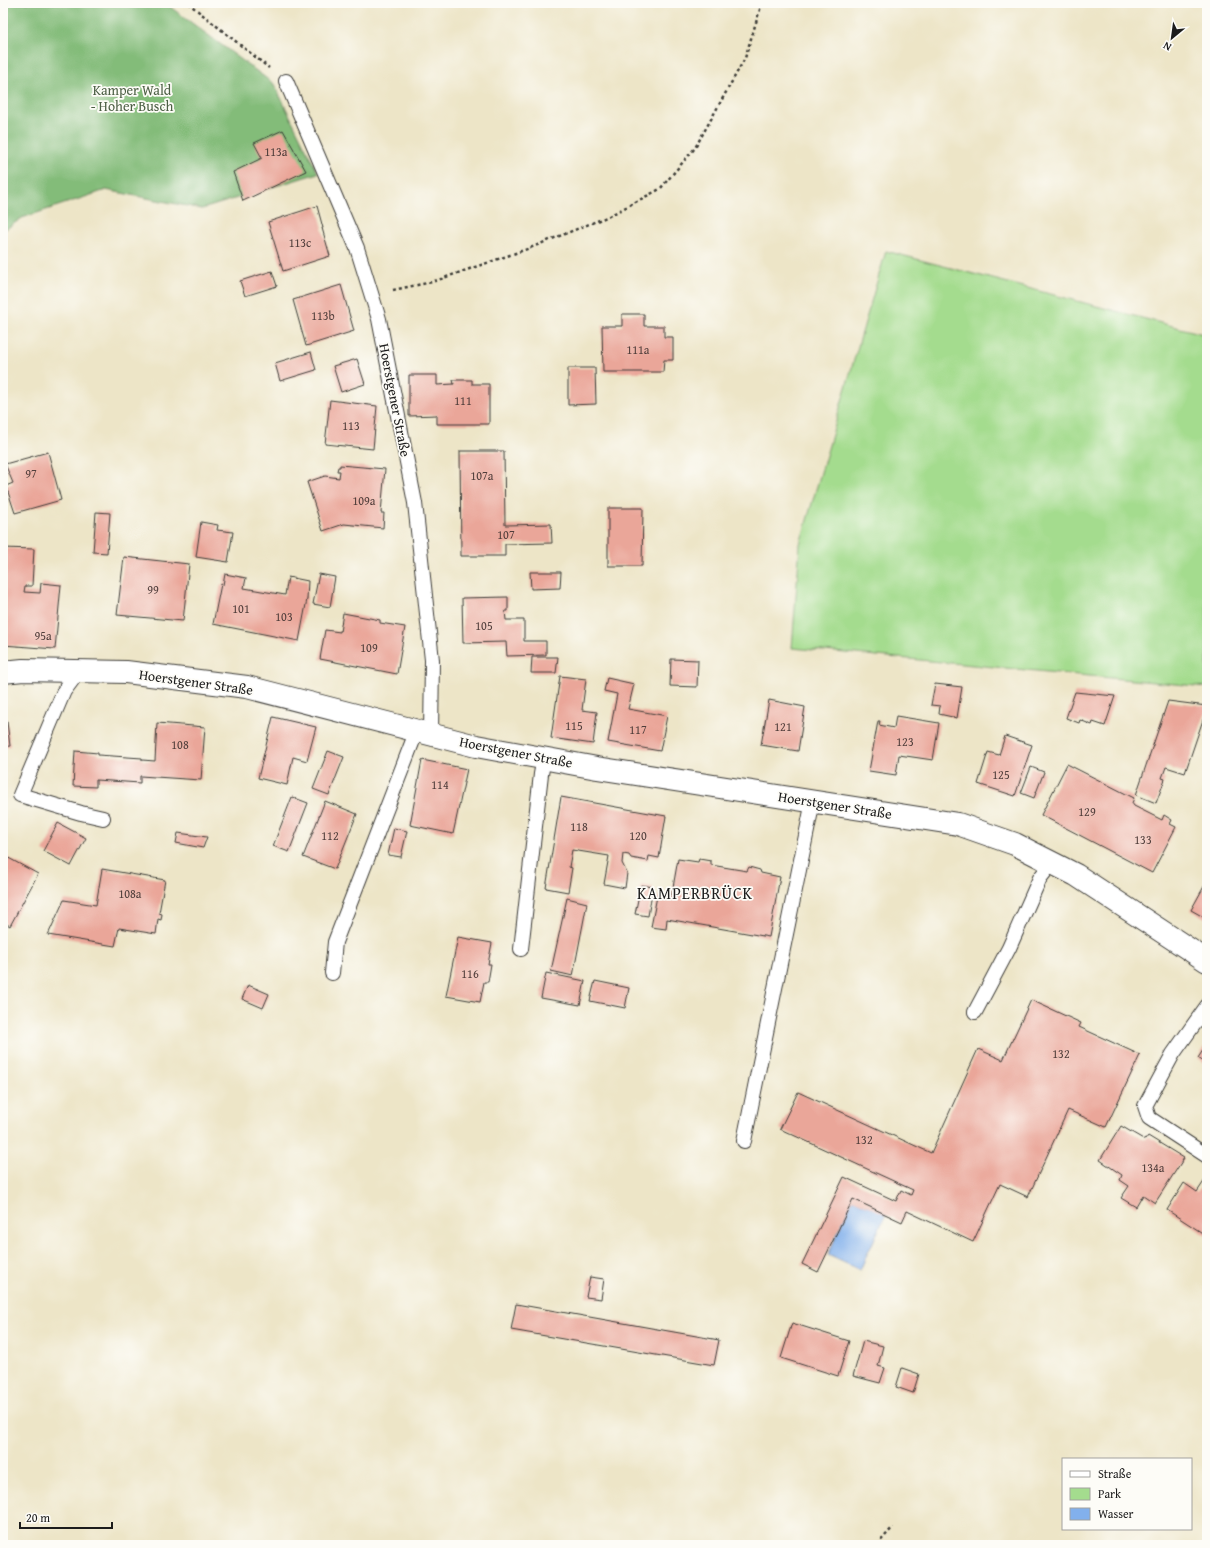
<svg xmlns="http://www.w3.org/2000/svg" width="1210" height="1548" font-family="'Gentium Book Plus',serif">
  <rect width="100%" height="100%" fill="#fdfcf7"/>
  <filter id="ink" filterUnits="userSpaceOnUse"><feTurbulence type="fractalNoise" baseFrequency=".025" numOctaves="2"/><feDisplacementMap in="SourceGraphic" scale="8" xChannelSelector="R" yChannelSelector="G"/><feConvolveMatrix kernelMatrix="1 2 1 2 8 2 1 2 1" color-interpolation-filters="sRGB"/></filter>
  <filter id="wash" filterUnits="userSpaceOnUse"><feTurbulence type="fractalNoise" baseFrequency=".012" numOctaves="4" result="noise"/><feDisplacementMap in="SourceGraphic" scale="16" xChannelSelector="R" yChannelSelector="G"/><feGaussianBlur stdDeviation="0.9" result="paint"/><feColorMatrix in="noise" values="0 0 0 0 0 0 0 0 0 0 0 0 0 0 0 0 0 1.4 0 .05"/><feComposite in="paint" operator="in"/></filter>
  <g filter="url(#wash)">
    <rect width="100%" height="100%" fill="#ede5c7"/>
    <path fill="#a4dc8e" stroke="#607c55" d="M886,251l321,84v352l-415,-39 8,-104z"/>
    <path fill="#83bc79" stroke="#506c4a" d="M3,3h162l109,81 44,89 -116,36 -96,-19 -84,28 -19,13z"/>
    <path fill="#82b0ec" stroke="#4f6684" d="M853,1199l33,15 -26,56 -32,-15z"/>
    <g id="blocks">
      <path fill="#eaa699" d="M283,130l23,41 -63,30 -10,-29 29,-14 -8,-15z
        M317,206l6,22h-1l8,28 -47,15 -15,-49z
        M272,271l5,15 -32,10 -5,-15z
        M341,285l13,46 -48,15 -13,-46z
        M622,314h22v12h20v11h9v23h-9l-1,12h-60l-1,-46h20z
        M311,352l5,18 -36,11 -5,-18z
        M357,359l8,25 -24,8 -8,-26z
        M568,368h27l1,36 -28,1z
        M409,375h28v10l17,-1 -1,-4h19v4h17v40h-52v-9l-28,1z
        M330,400l47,6 -4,43 -48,-5z
        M460,451h44l1,74 46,-1 1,19 -47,1v12h-44z
        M48,452l13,48 -46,13 -9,-27 7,-3 -8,-19z
        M340,465l45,4 -4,44h3l-1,15 -39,-4 -21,7 -16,-49 18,-6 14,2 1,-7h-3l1,-4h2z
        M608,508h35l-1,58h-34z
        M96,512l14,1 -3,40 -14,-1z
        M201,522l17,3 -1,5 16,2 -5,30 -32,-5z
        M3,548l31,1 -2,37h-7l-1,6 16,1 1,-10 20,2 -6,64 -52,-4z
        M124,557l65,7 -6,57 -66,-6z
        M530,572h31l-1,16 -29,1z
        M225,574l21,4 -2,10 41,7 3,-18 20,4 -1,18 -8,42 -86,-17 8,-40 2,1z
        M319,574l16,3 -5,30 -17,-3z
        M508,597v14h-3l1,9h18v21h22v14l-39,1 -1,-14 -43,1 -1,-45z
        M343,613l37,7v3l25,4 -8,47 -77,-15 5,-29 15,2z
        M532,657h26l-2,16h-25z
        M671,659l27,1 -1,27 -27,-1z
        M560,676l26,3 -4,31 15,2 -4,32 -42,-6z
        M607,678l27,6 -6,25 39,7 -7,35 -52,-9 9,-48 -13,-3z
        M935,684l27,3 -5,31 -18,-4 1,-8 -9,-1z
        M1075,692l40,4 -10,30 -12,-4 -1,3 -12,-5 -1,3 -13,-5z
        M769,700l36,7 -7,44 -37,-6z
        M1168,701l39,5v2l-22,65 -19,-6 -4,11 3,1 -9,24 -20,-8z
        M896,716l43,7 -6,37 -34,-5 -3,20 -27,-4 9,-50h2l-1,4 15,3z
        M273,717l43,10 -9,34 -14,-4 -6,28 -29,-7z
        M3,722h4l3,24 -7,1z
        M157,723l48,4 -4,53 -61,-4v7l-44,-3v7l-23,-1 2,-35 23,2v2l44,3v2l13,1z
        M1005,736l27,9 -17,51 -37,-12 10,-32 11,3z
        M328,751l16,6 -15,38 -16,-6z
        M422,760l45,9 -14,65 -43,-9z
        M1067,764l67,34 -2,5 2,3 28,14 2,-5 8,5 -2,4 6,3 -24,46 -111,-58z
        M1031,767l13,5 -10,26 -13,-5z
        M292,797l16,6 -19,49 -16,-6z
        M561,797l105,19 -7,42 -10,-2 -1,5 -17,-3 -2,-3 -6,-1 -1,9 5,10 -2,15 -21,-4 5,-28 -37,-6 -3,17 3,1 -4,24 -22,-4z
        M325,801l32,13 -22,55 -32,-12z
        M58,823l28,15 -15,28 -28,-15z
        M394,828l13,3 -6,26 -13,-2z
        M178,833l29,4 -4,11 -27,-5z
        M3,855l35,19 -28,52 -7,-4z
        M678,859l20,3 1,-3 12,2v4l36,6 2,-4 11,3 1,3 19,4 -11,60 -102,-18 -1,10 -15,-2 6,-31 14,3z
        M102,869l63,11 -6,33 3,1 -1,6 -3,-1 -2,15 -37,-6 -4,18 -67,-11 16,-35 32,5z
        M1207,881v38l-16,-9z
        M641,885l12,2 -5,29 -13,-2z
        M567,898l20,5 -14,73 -22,-5z
        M458,937l34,6 -4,21h3l-3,18h-4l-4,20 -34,-6z
        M546,973l39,8 -5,24 -39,-7z
        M595,981l34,7 -4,20 -35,-7z
        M248,985l21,9 -6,14 -21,-9z
        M1031,1000l50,23 -2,4 61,28 -34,72 -38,-17 -40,87 -28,-13 -27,58 -66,-31 -5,11 -49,-23 -35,73 -16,-8 42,-87 52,24 5,-11 10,5 2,-5 -133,-61 18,-37 133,61 47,-104 25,11z
        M1207,1044v20l-9,-6z
        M1121,1126l24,14 3,-4 36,22 -29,45 -12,-8 -7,12 -15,-9 8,-12 -9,-6 2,-5 -22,-15z
        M1205,1180l2,2v54l-40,-26 17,-27 13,9z
        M590,1277l14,2 -3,20 -15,-2z
        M516,1304l203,36 -5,25 -203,-35z
        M792,1323l57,18 -11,35 -57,-18z
        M863,1341l20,5 -5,20 7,2 -5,15 -27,-7z
        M902,1368l17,6 -6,19 -17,-6z"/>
    </g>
  </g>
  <g filter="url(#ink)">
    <use href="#blocks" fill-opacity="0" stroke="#3b3a36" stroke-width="1"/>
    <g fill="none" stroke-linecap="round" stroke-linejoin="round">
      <g stroke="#3b3a36" stroke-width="16">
        <path id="service" d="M286,81l71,167 22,71 36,184 17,157 -1,75
          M79,671l-15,20 -44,104 61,18 22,5
          M521,949l20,-175 3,-16
          M332,973l3,-31 82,-212
          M1207,1006l-34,48 -28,52 4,12 58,38
          M975,1012l34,-64 31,-70 12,-15
          M744,1141l69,-340"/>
      </g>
      <g stroke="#3b3a36" stroke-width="24">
        <path id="secondary" d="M3,672l20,-2 103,2 121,15 229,59 121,22 361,56 57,20 61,31 131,86"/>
      </g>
      <path stroke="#3b3a36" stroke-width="2.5" stroke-dasharray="3 3" stroke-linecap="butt" d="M188,3l81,65
        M393,290l39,-8 98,-34 79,-32 51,-27 35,-41 50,-90 17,-55
        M877,1545l16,-18"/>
      <use href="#service" stroke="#fff" stroke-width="14"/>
      <use href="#secondary" stroke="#fff" stroke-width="22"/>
    </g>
  </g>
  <g text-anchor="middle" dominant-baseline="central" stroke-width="3.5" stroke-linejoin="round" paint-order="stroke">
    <g font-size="12" fill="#503e3b">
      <text x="276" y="151">113a</text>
      <text x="300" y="242">113c</text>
      <text x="323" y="315">113b</text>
      <text x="638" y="349">111a</text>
      <text x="463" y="400">111</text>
      <text x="351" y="425">113</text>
      <text x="31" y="473">97</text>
      <text x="482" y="475">107a</text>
      <text x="364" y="500">109a</text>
      <text x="506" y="534">107</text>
      <text x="153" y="589">99</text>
      <text x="241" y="608">101</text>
      <text x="284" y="616">103</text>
      <text x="484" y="625">105</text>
      <text x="43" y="635">95a</text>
      <text x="369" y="647">109</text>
      <text x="574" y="725">115</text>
      <text x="783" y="726">121</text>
      <text x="638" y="729">117</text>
      <text x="905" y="741">123</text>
      <text x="180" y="744">108</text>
      <text x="1001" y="774">125</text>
      <text x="440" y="784">114</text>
      <text x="1087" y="811">129</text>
      <text x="579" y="826">118</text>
      <text x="330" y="835">112</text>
      <text x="638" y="835">120</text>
      <text x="1143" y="839">133</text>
      <text x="130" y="893">108a</text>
      <text x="470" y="973">116</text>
      <text x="1061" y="1053">132</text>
      <text x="864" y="1139">132</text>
      <text x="1153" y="1167">134a</text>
    </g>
    <g font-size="14" fill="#4c5f44" stroke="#fdfcf7">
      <text x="132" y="90">Kamper Wald<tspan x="132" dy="16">- Hoher Busch</tspan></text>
    </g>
    <g font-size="14" fill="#1c1c1c" stroke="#fdfcf7">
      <text transform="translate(395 400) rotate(79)">Hoerstgener Straße</text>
      <text transform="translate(196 682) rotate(8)">Hoerstgener Straße</text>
      <text transform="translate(516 752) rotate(11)">Hoerstgener Straße</text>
      <text transform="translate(835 805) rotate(9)">Hoerstgener Straße</text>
    </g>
    <g font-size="16" letter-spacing="1" fill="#1c1c1c" stroke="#fdfcf7">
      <text x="695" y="893">KAMPERBRÜCK</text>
    </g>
  </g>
  <rect width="1210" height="1548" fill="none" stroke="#fdfcf7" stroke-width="16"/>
  <rect x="1062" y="1458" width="130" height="72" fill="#fdfcf7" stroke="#a3a29f"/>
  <rect x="1070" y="1471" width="20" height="6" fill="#ffffff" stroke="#a3a29f"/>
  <text x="1098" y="1478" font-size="12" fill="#1c1c1c">Straße</text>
  <rect x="1070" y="1488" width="20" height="12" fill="#a4dc8e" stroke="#a3a29f"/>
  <text x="1098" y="1498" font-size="12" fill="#1c1c1c">Park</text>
  <rect x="1070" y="1508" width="20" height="12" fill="#82b0ec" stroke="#a3a29f"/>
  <text x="1098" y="1518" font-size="12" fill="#1c1c1c">Wasser</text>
  <g transform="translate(1172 38) rotate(209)" stroke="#fdfcf7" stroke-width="3" paint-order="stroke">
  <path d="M0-3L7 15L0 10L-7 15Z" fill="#1c1c1c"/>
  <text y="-6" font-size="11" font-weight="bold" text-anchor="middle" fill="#1c1c1c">N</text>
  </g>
  <path d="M20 1522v6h92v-6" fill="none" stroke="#1c1c1c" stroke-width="2"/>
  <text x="26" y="1522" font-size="12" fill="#1c1c1c" stroke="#fdfcf7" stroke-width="3" paint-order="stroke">20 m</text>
</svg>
